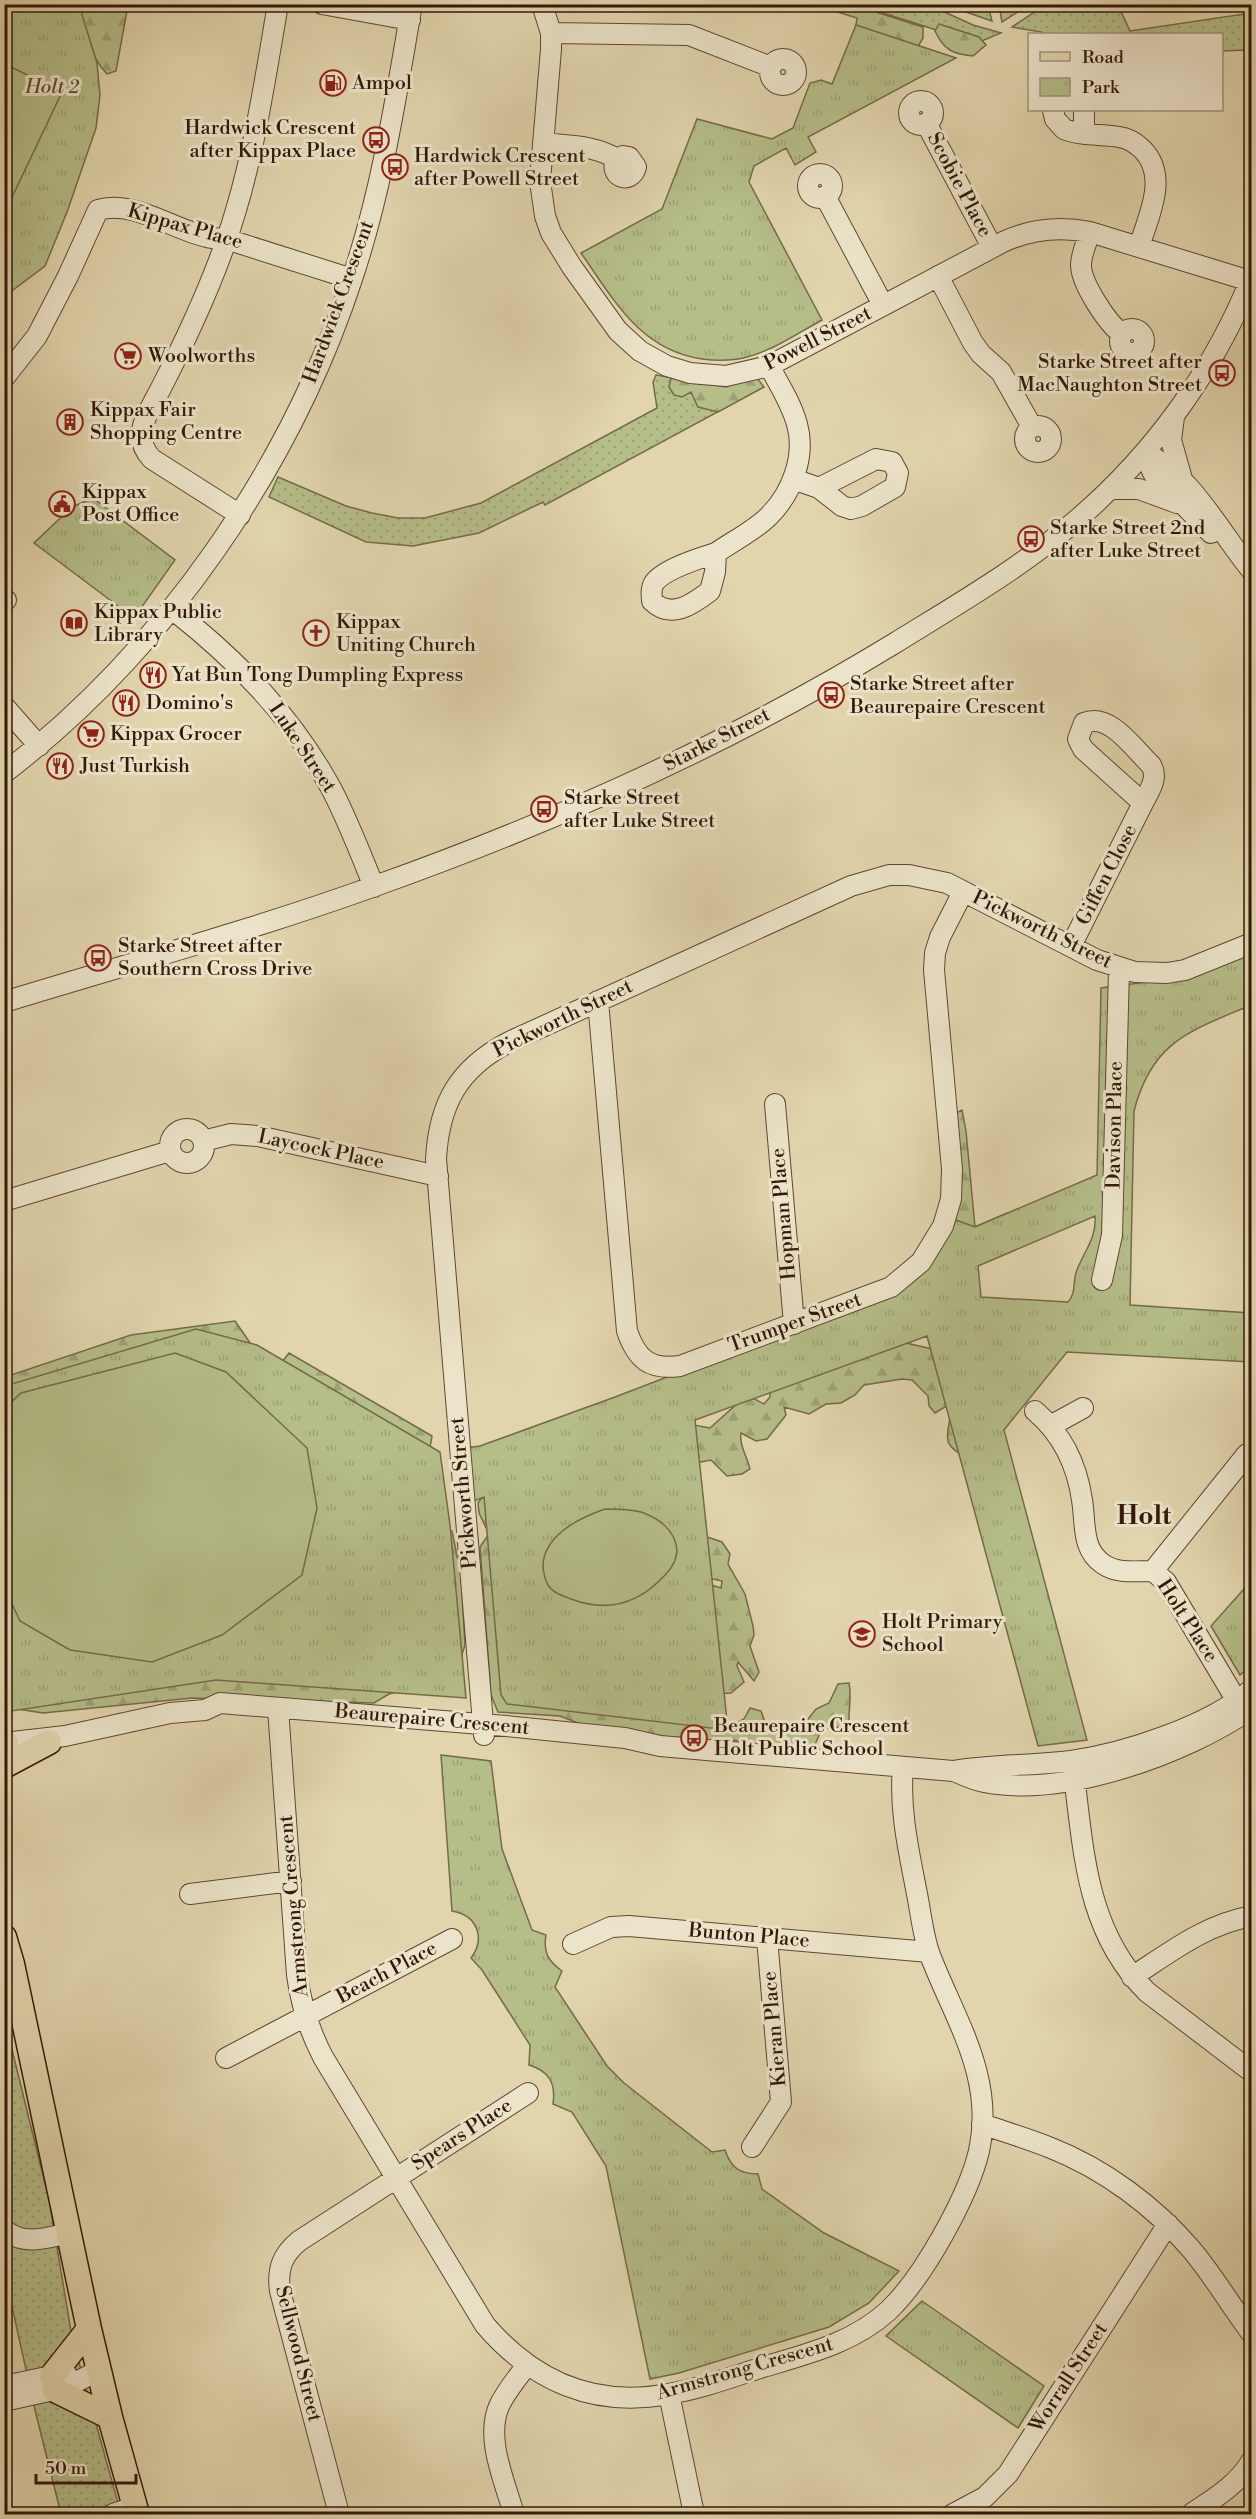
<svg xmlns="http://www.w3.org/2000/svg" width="1256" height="2519" font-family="'Libre Bodoni',serif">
  <defs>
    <pattern id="grass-dots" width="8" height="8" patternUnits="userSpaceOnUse" patternTransform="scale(1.5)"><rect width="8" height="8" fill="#b5bd89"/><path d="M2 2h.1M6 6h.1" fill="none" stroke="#9ca275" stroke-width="1.8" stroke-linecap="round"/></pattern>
    <pattern id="forest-firs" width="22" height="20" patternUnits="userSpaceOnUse" patternTransform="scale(1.5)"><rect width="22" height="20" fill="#b5bd89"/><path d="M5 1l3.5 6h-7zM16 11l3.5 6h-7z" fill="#9ca275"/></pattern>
    <pattern id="park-tufts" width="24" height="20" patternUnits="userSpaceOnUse" patternTransform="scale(1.5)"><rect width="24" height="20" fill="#b5bd89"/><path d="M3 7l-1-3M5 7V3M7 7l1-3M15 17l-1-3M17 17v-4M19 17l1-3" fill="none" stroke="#9ca275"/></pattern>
  </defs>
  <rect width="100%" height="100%" fill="#e2d5ae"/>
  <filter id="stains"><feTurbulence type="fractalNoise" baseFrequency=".00333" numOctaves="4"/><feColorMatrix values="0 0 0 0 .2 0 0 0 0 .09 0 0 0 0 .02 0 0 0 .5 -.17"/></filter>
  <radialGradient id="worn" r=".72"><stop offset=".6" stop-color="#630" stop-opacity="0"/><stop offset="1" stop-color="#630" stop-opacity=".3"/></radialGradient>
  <path fill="url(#grass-dots)" stroke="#746b49" stroke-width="1.5" d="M858,5h38l1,6 39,-3 37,17 28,8 -24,10z
    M954,5h34l4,16 -26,-9z
    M999,5v-1l30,1 -27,17z
    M1045,5h73l12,26 114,-17 2,36 -24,1v-17h-176l-5,-2 -29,-5z
    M656,375l70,12h38l-219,118 -2,-3 -64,31 -66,13 -47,-4 -97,-45 9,-20 68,29 26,7 26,5h27l56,-15 176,-95 -4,-26z
    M4,2017l45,183 23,137 49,177h-60l-26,-104 -30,-135z"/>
  <path fill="url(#forest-firs)" stroke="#746b49" stroke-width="1.5" d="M79,5h49l-12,66 -9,3c-19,-20 -22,-44 -28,-69z
    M815,5h54l7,7 47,15v11l-14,24 -53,-37 1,-7z
    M939,24l40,13 7,8 -13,11c-21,-2 -29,-6 -38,-25z
    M671,378l55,9 13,-6 18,-3 7,9 -46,25 -20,-5 -7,-15 -9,5 -8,-2 -5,-8z
    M962,1110l4,21 9,96 32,-14 9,1 -55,18 -7,-14 2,-105z
    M235,1321l37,54 17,-22 143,83 -3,18 -1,68 24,9 9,44 4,70 -10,31 -66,18 -15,9 -182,-5 -149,15 -38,-6v-330l126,-42z
    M880,1337l61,14 28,11 15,-22 15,-3 43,15 1,10 -3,10c-20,26 -43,71 -72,85 -37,-13 -11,-33 -20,-52l-13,8 -6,-7 -1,-10 -16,-16 -10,-1 -38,6 -9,10 -14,8 -15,1 -17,10 -25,-7 2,8 -19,24 -11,2 -15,-8c-2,12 6,23 9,36l-8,5 -15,2 -16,-16 -32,6 -26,-1 -24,15 -36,3 -9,-2 -9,7 -6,15 -41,5 -5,10 12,17 -3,8 -16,-4 -3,-8 -4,7 6,13 -13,18 15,5c4,12 4,25 11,35 4,5 11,7 15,12 11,12 13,28 16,43l-8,-1 -19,-25 -11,5 -4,15 19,39 15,-23h16l6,28 32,5 -3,-15 7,-8 13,6 5,12 21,4v-8l13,-10h-9l-10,6c-11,-4 -20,-19 -30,-27l-12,7 -11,-6 -1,-11 8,-11 9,1 -3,-19 19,9v9l5,11 18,7c0,-14 3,-18 16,-25l15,12 -3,9 -16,9 1,8 35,-7h16l-1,-5 6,-23 -18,-23 1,-10 -6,-6 -7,-2 -1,9 6,12 -6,4 -11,-12 -1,-19 12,-9 10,1 9,7 7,-10 13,4 1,-7 -18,-4 -11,-14 14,-26 15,5 8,12 -2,10 17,30 8,32 1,9 -4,11 9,26 -5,9 -16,-19 -1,4 7,16 -13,11 -44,3 -11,-3 -4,3 6,9 40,4 5,15 6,3 15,-8 6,-11 11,3 6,17 33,1 16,-20 13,-6 9,-19 11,-1c3,15 -1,28 0,43l-27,3 -9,20c-19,6 -41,8 -59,0 -15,-6 -13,-11 -32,-8l-4,5 -16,-2 2,-12h-17l-6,5 -9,1 -51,-10 -38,-3 -23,-9 -62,-4 -7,-17 -11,-148 9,-13 -10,-21 -1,-10 16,-22 17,14 3,-2 -7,-8c15,-21 34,-4 52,-6l1,-14 7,-7 13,-3 14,10 12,-3 9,-7 -9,-12 1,-5 25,-12 14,1 9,12 11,-19 44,8 37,-33 17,9 6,-7 -1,-16c23,-14 49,-20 72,-34l12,7h12l2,-11z"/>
  <path fill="url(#park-tufts)" stroke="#746b49" stroke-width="1.5" fill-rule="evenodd" d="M5,5h77v10l15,48 3,32 -4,33 -29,84 -22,54 -40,30z
    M856,25l100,33 -148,79 8,15 -21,13 -9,-17 -32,18 -5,16 73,138c-24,13 -48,30 -75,37 -15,4 -30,4 -45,2 -62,-9 -88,-59 -121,-106l81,-44 35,-90 75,20 21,-11 17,-45 11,-3 11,4z
    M93,498l82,62 -41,58 -100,-75 38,-36z
    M1251,949v56c-61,26 -99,36 -117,106l-4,194 121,8v49l-184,-10 -63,78 83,310 -49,6 -111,-410 -232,84 33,310 -221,-26 -6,-9 -17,-198 -15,6 -4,-55 15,-2 135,-49 286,-110 35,-32 20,-35 19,7 122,-52 4,-187 91,-12zM1095,1216c2,22 -11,35 -18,54 -5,12 0,22 -9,32l-87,-5 -3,-31z
    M196,1329l61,16 183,107 10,73 16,173 -250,-18 -211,32v-326z
    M1251,1581v84l-11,10 -29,-49z
    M441,1755l50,6 11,88 30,81 14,5c-3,17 2,26 16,36l-7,16 52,79 17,17 88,69 13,-2c6,18 15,24 33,24l4,15 62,44 75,38 -30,32 -40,24 -150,46 -29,6 -44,-213 -34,-54 -19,-8c3,-21 -4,-33 -24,-39l1,-20 -48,-75 -11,-12c15,-20 6,-43 -19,-47z
    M922,2301l122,85 -26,42 -132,-92z"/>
  <path fill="#b5bd89" stroke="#746b49" stroke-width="1.5" d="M5,64l57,28 -57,120z
    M175,1353l51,19 81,76 10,60 -15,67 -80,60 -70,27 -82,-12 -50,-29 -15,-32v-181l16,-15z
    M605,1509c12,0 25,0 36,3 29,10 49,36 25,62 -26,29 -58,39 -95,25 -8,-3 -18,-6 -23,-14 -3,-4 -4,-12 -5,-17 -1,-32 36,-50 62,-59z"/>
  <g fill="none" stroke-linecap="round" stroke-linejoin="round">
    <g stroke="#5e4832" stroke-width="22">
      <path id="minor" d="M322,4l88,16
        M542,4l9,29v16l-11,132 5,35 6,17 21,34 46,64 22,20 27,15 23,7 36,3 43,-10 234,-124c28,-13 56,-16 87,-10l160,49
        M551,33l138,2 82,32
        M770 72a13 13 0 1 1 26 0a13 13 0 1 1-26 0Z
        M909 113a12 12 0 1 1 24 0a12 12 0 1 1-24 0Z
        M1053,110l2,9 9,10c16,7 37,5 55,8 9,1 17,6 24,13 26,27 5,67 -4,97
        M926,123l66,124
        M1084,133v-23
        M543,143c26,3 51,2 74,16l6,-3 6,1 7,10c-5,19 -29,9 -19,-8
        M808 186a12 12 0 1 1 24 0a12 12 0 1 1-24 0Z
        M825,196l58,109
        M1090,232c-3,10 -9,22 -9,33 0,18 26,58 41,69
        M938,276l35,67 8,11 20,18 31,55
        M1120 341a12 12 0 1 1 24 0a12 12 0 1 1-24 0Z
        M4,378l33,-42 31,-60 30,-66c34,-11 76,20 109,27 6,2 13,1 19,2l126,40
        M1174,417l-3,23 11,39
        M1025 439a13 13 0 1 1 26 0a13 13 0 1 1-26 0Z
        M1144,453c46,19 77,81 108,118
        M1144,453l9,20 58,60
        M793,479l26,9 23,18 9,3 11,-3 33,-19 3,-14 -6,-11 -16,-3 -57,29
        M1111,489h28l38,14
        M240,515l-88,-56c-22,-23 -4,-46 8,-69 30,-58 58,-118 76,-180 20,-67 30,-137 42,-206
        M716,553c-16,5 -52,16 -62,30 -4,6 -2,12 -2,18 19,19 41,3 58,-10l5,-19 1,-19c17,-12 38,-22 53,-37 23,-23 37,-60 28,-92 -6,-21 -18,-40 -28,-58
        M4,602l2,-2
        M172,609c65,51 120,107 160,181 16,31 29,64 42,97
        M4,706l35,40
        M4,773c159,-121 286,-305 348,-494 30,-89 44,-182 60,-275
        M1071,946l72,-143 -60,-54 -5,-10 6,-16c26,-11 50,26 67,42 8,13 -2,26 -8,38
        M598,1001l29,330c10,29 23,39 53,35l211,-79 30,-25 22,-36 8,-27 1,-30 -18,-199 1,-17 5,-16 23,-45
        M4,1002c124,-38 249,-72 371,-116 180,-64 356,-143 520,-243 63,-39 129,-77 185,-126 75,-65 135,-148 172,-241
        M775,1104l19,220
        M170 1146a17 17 0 1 1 34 0a17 17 0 1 1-34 0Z
        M203,1141l28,-7 27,2 180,40
        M4,1201l166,-50
        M1102,1280l10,-45 7,-266
        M1035,1411c27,23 42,54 47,89 4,23 -1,49 21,64 14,10 33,7 50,7
        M1052,1425l31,-17
        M278,1708l19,267c4,30 12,55 26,82l162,268c48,56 109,83 183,69 32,-5 64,-17 95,-27 44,-13 90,-24 125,-56 35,-33 80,-114 91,-160 16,-74 -24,-131 -49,-196 -7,-19 -9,-41 -13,-61 -8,-42 -18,-84 -14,-127
        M1244,1713l-78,-131 -13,-11 94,-117 5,3
        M484,1735l-48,-576c3,-56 23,-91 73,-117l342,-156 38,-11h20l38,8 150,77 38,12 32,1 18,-3 67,-27
        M4,1743l61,-7 105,-23 35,-3 15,-7 286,23 119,12 35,8 293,25c39,-7 78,-5 118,-10 55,-8 138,-35 181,-72
        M1072,1761c12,84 11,167 75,231l105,80
        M954,1771c9,4 20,9 30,11 80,16 202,-28 268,-74
        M190,1894l101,-13
        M573,1944l38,-17 18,-1 300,26
        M1132,1977c37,-24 74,-53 120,-61
        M226,2058l226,-119
        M982,2124c23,8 47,15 69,24 53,21 103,58 140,101 22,26 40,57 61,85
        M752,2147l29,-45 -14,-164
        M4,2230c21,16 42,8 65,3
        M4,2386l62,-13
        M669,2394l25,120
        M4,2401l63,-14 32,-17
        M113,2514l21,-7
        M339,2514l-59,-223c-3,-22 2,-36 19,-50l229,-148
        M514,2514c-9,-32 -30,-77 -14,-110 7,-14 18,-27 27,-39
        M953,2514l32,-17 23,-23 160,-250
        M1191,2514c22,-15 47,-29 61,-54"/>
    </g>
    <g stroke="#321909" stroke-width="27">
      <path id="major" d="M4,1742l2,1
        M4,1766l45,-24
        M4,1937l8,27 77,365 21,88 27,97
        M52,2376l37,-47
        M55,2390l55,27"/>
    </g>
    <use href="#minor" stroke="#ece4ca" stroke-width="20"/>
    <use href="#major" stroke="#e2d5ae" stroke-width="24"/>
  </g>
  <defs>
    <g id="fuel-ring" transform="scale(1.35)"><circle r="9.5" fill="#ece4ca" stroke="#8f2418" stroke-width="1.5"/><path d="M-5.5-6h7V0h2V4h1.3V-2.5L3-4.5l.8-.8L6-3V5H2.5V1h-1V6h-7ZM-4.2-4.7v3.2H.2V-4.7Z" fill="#8f2418"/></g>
    <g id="bus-ring" transform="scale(1.35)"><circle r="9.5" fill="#ece4ca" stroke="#8f2418" stroke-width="1.5"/><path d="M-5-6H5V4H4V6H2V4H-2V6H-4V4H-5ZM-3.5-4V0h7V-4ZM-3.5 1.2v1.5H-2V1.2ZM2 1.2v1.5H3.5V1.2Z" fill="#8f2418"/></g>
    <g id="supermarket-ring" transform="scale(1.35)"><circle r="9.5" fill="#ece4ca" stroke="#8f2418" stroke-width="1.5"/><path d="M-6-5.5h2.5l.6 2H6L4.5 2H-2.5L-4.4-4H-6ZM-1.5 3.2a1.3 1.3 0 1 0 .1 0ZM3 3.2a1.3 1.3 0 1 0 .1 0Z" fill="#8f2418"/></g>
    <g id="building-ring" transform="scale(1.35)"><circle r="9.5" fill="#ece4ca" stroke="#8f2418" stroke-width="1.5"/><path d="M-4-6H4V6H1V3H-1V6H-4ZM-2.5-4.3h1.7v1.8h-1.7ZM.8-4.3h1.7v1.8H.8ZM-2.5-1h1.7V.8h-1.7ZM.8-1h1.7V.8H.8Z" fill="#8f2418"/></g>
    <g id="civic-ring" transform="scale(1.35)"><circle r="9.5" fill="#ece4ca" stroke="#8f2418" stroke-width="1.5"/><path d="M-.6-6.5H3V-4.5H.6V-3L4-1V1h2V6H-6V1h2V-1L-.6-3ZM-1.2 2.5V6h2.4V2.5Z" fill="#8f2418"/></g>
    <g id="library-ring" transform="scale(1.35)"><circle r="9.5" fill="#ece4ca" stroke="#8f2418" stroke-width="1.5"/><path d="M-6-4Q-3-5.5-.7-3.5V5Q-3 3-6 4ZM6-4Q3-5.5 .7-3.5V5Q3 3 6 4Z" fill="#8f2418"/></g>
    <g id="church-ring" transform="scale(1.35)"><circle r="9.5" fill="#ece4ca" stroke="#8f2418" stroke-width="1.5"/><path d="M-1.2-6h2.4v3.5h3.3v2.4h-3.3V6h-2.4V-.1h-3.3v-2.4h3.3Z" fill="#8f2418"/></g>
    <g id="restaurant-ring" transform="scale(1.35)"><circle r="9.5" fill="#ece4ca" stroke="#8f2418" stroke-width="1.5"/><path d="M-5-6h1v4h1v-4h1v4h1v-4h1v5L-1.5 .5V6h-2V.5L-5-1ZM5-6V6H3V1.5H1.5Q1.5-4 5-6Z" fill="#8f2418"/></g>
    <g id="school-ring" transform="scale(1.35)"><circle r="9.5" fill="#ece4ca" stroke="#8f2418" stroke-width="1.5"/><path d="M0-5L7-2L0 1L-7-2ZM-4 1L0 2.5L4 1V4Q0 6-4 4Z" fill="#8f2418"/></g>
  </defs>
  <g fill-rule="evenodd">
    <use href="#fuel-ring" x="333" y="83"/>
    <use href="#bus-ring" x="376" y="140"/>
    <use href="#bus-ring" x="395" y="167"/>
    <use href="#supermarket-ring" x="128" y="356"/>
    <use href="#bus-ring" x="1222" y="373"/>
    <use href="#building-ring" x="70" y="422"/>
    <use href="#civic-ring" x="62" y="504"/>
    <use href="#bus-ring" x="1031" y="539"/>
    <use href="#library-ring" x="74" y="623"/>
    <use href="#church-ring" x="316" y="633"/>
    <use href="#restaurant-ring" x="153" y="675"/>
    <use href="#bus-ring" x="831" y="695"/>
    <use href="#restaurant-ring" x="126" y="703"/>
    <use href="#supermarket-ring" x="91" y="734"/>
    <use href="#restaurant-ring" x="60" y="766"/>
    <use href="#bus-ring" x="544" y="809"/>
    <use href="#bus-ring" x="98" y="958"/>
    <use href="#school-ring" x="862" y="1634"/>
    <use href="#bus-ring" x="694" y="1738"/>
  </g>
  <g text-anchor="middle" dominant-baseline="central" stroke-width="6" stroke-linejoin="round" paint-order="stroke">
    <g font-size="20" fill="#321909" stroke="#ece4ca" text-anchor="start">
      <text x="352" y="83">Ampol</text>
      <text x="356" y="128" text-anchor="end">Hardwick Crescent<tspan x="356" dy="23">after Kippax Place</tspan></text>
      <text x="414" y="156">Hardwick Crescent<tspan x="414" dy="23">after Powell Street</tspan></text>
      <text x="148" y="356">Woolworths</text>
      <text x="1202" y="362" text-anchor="end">Starke Street after<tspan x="1202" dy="23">MacNaughton Street</tspan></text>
      <text x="90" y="410">Kippax Fair<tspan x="90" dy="23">Shopping Centre</tspan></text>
      <text x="82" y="492">Kippax<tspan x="82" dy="23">Post Office</tspan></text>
      <text x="1050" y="528">Starke Street 2nd<tspan x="1050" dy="23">after Luke Street</tspan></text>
      <text x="94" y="612">Kippax Public<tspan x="94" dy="23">Library</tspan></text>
      <text x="336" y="622">Kippax<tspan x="336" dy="23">Uniting Church</tspan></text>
      <text x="172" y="675">Yat Bun Tong Dumpling Express</text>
      <text x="850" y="684">Starke Street after<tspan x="850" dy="23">Beaurepaire Crescent</tspan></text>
      <text x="146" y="703">Domino's</text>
      <text x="110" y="734">Kippax Grocer</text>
      <text x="80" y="766">Just Turkish</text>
      <text x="564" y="798">Starke Street<tspan x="564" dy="23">after Luke Street</tspan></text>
      <text x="118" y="946">Starke Street after<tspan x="118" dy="23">Southern Cross Drive</tspan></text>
      <text x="882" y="1622">Holt Primary<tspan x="882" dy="23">School</tspan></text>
      <text x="714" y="1726">Beaurepaire Crescent<tspan x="714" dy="23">Holt Public School</tspan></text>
    </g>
    <g font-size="20" font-style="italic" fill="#594a2f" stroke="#ece4ca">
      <text x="52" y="87">Holt 2</text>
    </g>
    <g font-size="20" fill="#321909" stroke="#ece4ca">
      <text transform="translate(959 185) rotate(62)">Scobie Place</text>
      <text transform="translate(185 227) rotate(16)">Kippax Place</text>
      <text transform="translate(339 302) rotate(-70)">Hardwick Crescent</text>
      <text transform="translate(818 339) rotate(-27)">Powell Street</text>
      <text transform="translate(717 740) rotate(-27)">Starke Street</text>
      <text transform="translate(302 748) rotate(56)">Luke Street</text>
      <text transform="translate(1107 875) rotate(-63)">Giffen Close</text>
      <text transform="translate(1042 930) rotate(26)">Pickworth Street</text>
      <text transform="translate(563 1019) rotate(-26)">Pickworth Street</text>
      <text transform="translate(1115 1125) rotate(-89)">Davison Place</text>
      <text transform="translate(321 1150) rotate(12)">Laycock Place</text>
      <text transform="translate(784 1214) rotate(-95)">Hopman Place</text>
      <text transform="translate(795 1323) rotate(-20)">Trumper Street</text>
      <text transform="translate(464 1493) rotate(-95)">Pickworth Street</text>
      <text transform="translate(1187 1621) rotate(57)">Holt Place</text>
      <text transform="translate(432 1720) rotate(5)">Beaurepaire Crescent</text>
      <text transform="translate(294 1906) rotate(-95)">Armstrong Crescent</text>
      <text transform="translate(749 1936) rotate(5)">Bunton Place</text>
      <text transform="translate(387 1973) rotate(-28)">Beach Place</text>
      <text transform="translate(775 2029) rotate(-95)">Kieran Place</text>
      <text transform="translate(462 2135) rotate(-33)">Spears Place</text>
      <text transform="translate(298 2354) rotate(76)">Sellwood Street</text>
      <text transform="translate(745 2369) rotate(-16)">Armstrong Crescent</text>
      <text transform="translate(1069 2378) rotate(-57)">Worrall Street</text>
    </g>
    <g font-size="26" font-weight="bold" fill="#321909" stroke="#ece4ca">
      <text x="1144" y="1516">Holt</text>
    </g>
  </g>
  <rect width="1256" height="2519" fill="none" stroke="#e2d5ae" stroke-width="24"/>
  <rect x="6" y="6" width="1244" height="2507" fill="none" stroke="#321909" stroke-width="3"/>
  <rect x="12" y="12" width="1232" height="2495" fill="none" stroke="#321909" stroke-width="1.5"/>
  <rect x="1028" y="33" width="195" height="78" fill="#ece4ca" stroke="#a2937d" stroke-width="1.5"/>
  <rect x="1040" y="52" width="30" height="9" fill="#e2d5ae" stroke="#a2937d" stroke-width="1.5"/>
  <text x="1082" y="63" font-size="18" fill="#321909">Road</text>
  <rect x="1040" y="78" width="30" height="18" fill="url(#park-tufts)" stroke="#a2937d" stroke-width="1.5"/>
  <text x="1082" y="93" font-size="18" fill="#321909">Park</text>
  <path d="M36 2474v9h100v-9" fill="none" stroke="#321909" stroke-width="3"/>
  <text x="45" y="2474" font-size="18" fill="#321909" stroke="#ece4ca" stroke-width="4.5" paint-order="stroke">50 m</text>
  <rect width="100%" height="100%" filter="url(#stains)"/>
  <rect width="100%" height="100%" fill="url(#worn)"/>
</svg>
